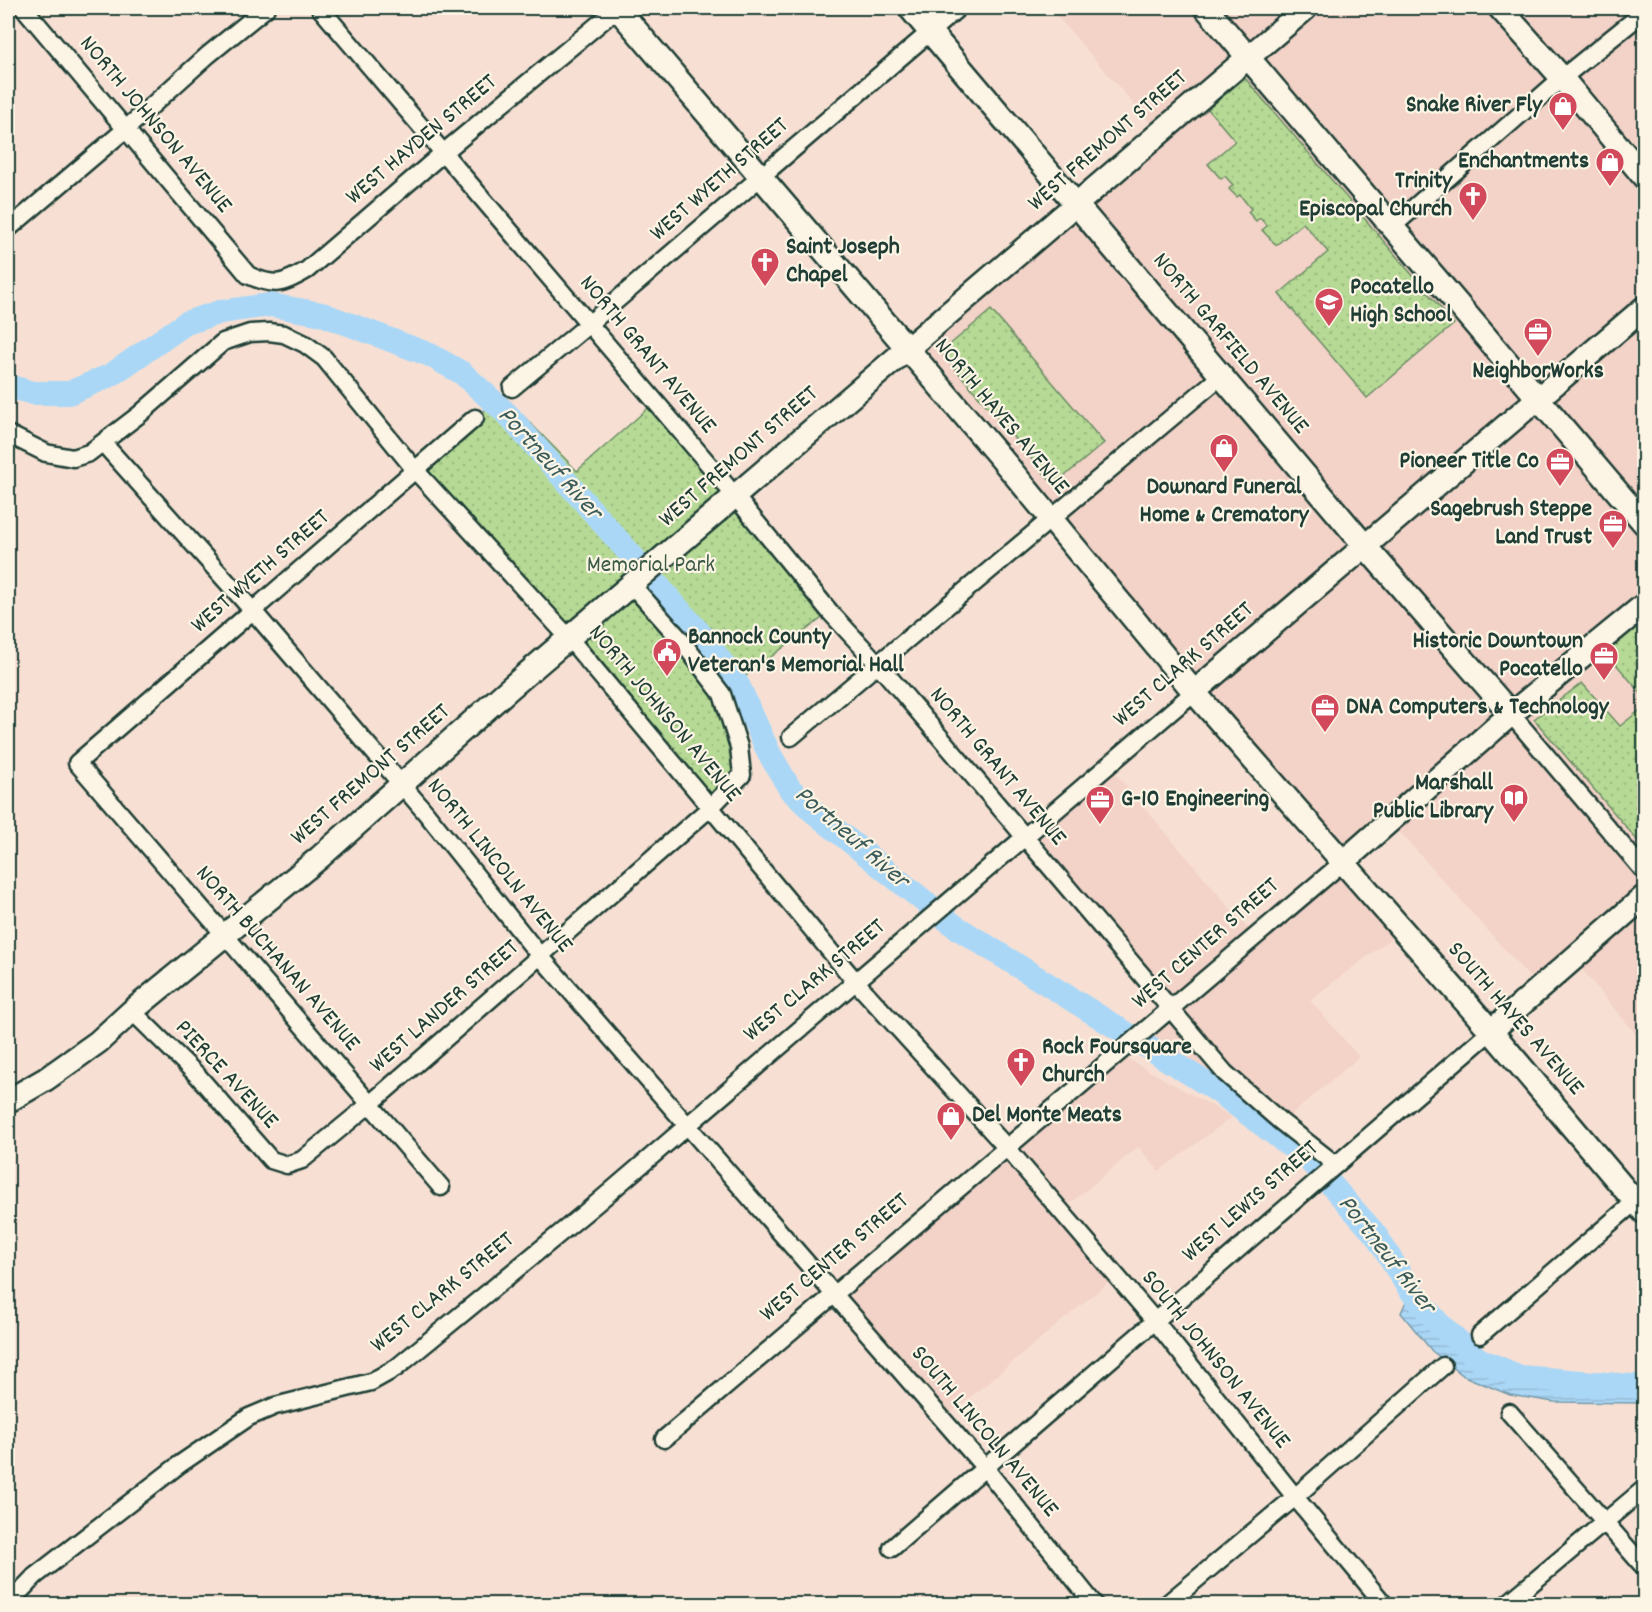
<svg xmlns="http://www.w3.org/2000/svg" width="1652" height="1612" font-family="Dekko,sans-serif">
  <defs>
    <pattern id="park-dots" width="8" height="8" patternUnits="userSpaceOnUse" patternTransform="scale(1.5)"><rect width="8" height="8" fill="#b6da95"/><path d="M2 2h.1M6 6h.1" fill="none" stroke="#9cbc81" stroke-width="1.8" stroke-linecap="round"/></pattern>
    <pattern id="water-rules" width="6" height="5" patternUnits="userSpaceOnUse" patternTransform="scale(1.5)"><rect width="6" height="5" fill="#abd7f7"/><path d="M0 2.5h6" fill="none" stroke="#93b9d4"/></pattern>
  </defs>
  <rect width="100%" height="100%" fill="#f7e0d3"/>
  <filter id="ink" filterUnits="userSpaceOnUse"><feTurbulence type="fractalNoise" baseFrequency=".0167" numOctaves="2"/><feDisplacementMap in="SourceGraphic" scale="12" xChannelSelector="R" yChannelSelector="G"/><feConvolveMatrix kernelMatrix="1 2 1 2 8 2 1 2 1" color-interpolation-filters="sRGB"/></filter>
  <g filter="url(#ink)">
    <path fill="#f3d2c7" d="M1050,8h594v1036l-71,-85 -34,29 -149,-167 -48,42 60,67 -92,70 49,57 -83,71 -131,-97 26,-22 -146,-172 84,-71 145,170 88,-74 -434,-514 251,-215z
      M1119,1054l113,63 -73,54 -21,-24 -77,64 55,65 -172,143 -110,-127z"/>
    <path fill="url(#park-dots)" stroke="#6a8c64" stroke-width="1.5" d="M1245,78l209,246 -87,74 -88,-104 49,-42 -25,-29 -27,22 -14,-15 5,-4 -7,-8 -4,3 -8,-9 3,-3 -11,-14 -3,2 -8,-8 4,-4 -8,-9 -4,3 -13,-15 27,-23 -27,-32z
      M991,310l113,133 -50,42 -113,-133z
      M503,395l74,76 78,-69 175,210 -108,82 20,81 -31,32 -296,-337z
      M1644,605v92l-45,-53z
      M1582,683l38,43 24,-19v141l-110,-129z"/>
    <path fill="url(#water-rules)" stroke="#7399a9" stroke-width="1.5" d="M1412,1288l43,61 56,32 53,9 54,-10 25,1 1,22 -90,-1 -44,-7 -46,-19 -32,-25 -31,-38z"/>
    <g fill="none" stroke-linecap="round" stroke-linejoin="round">
      <path stroke="#abd7f7" stroke-width="24" d="M8,386l25,7h36l42,-18 75,-52 34,-11 50,-7 52,9 108,41 32,18 45,41 197,224 34,47 31,68 21,36 25,24 141,114 262,164 91,69 66,74 33,53 30,36 40,36 42,18 124,10"/>
      <g stroke="#1f3d34" stroke-width="21">
        <path id="street" d="M24,8l224,267c26,12 34,10 59,-5l136,-117 175,-145
          M320,8l391,459 119,145 48,52 347,409 55,48 56,44
          M1393,226l169,-148 82,-66
          M8,229l119,-101 81,-73 58,-47
          M512,388l77,-64 369,-316
          M8,434l38,19 27,5 16,-5 51,-39 83,-72 27,-9 19,-1 15,2 21,10 19,14 91,112 154,168 287,344 151,166 148,173 140,176 89,107
          M103,443l150,168 173,202 114,143 445,512 109,136
          M1511,714l133,157
          M791,737l430,-361
          M132,1011l66,65 73,84 16,5 15,-5 68,-56 341,-297 31,-32 -3,-28 -17,-53 -42,-55 -49,-55
          M441,1187l-364,-424 398,-345
          M1480,1335l164,-141
          M1509,1412l135,155
          M664,1439l678,-576
          M892,1548l599,-517
          M8,1604l27,-28 145,-112 69,-47 26,-11 96,-24 25,-14 201,-165 597,-511
          M1167,1604l128,-107 148,-131
          M1507,1604l137,-115"/>
      </g>
      <g stroke="#1f3d34" stroke-width="27">
        <path id="secondary" d="M617,8l388,455 189,229 297,339 153,181
          M910,8l455,538 146,168
          M1206,8l438,515
          M1500,8l62,70 82,99
          M1194,692l450,-384
          M1342,863l169,-149 133,-109
          M1491,1031l153,-134
          M8,1101l38,-22 52,-37 34,-31 187,-153 190,-169 797,-681"/>
      </g>
      <use href="#street" stroke="#fcf5e5" stroke-width="16"/>
      <use href="#secondary" stroke="#fcf5e5" stroke-width="22"/>
    </g>
  </g>
  <defs>
    <g id="shop-pin" transform="scale(1.5)"><path d="M0 17L-7.5 6A9.5 9.5 0 1 1 7.5 6Z" fill="#d1495b" stroke="#fcf5e5"/><path d="M-5-2.5h2.3a2.7 3.5 0 0 1 5.4 0H5L5.5 6h-11ZM-1.5-2.5h3a1.5 2.3 0 0 0-3 0Z" fill="#fff"/></g>
    <g id="church-pin" transform="scale(1.5)"><path d="M0 17L-7.5 6A9.5 9.5 0 1 1 7.5 6Z" fill="#d1495b" stroke="#fcf5e5"/><path d="M-1.2-6h2.4v3.5h3.3v2.4h-3.3V6h-2.4V-.1h-3.3v-2.4h3.3Z" fill="#fff"/></g>
    <g id="school-pin" transform="scale(1.5)"><path d="M0 17L-7.5 6A9.5 9.5 0 1 1 7.5 6Z" fill="#d1495b" stroke="#fcf5e5"/><path d="M0-5L7-2L0 1L-7-2ZM-4 1L0 2.5L4 1V4Q0 6-4 4Z" fill="#fff"/></g>
    <g id="office-pin" transform="scale(1.5)"><path d="M0 17L-7.5 6A9.5 9.5 0 1 1 7.5 6Z" fill="#d1495b" stroke="#fcf5e5"/><path d="M-6-3h4V-5.5h4V-3h4V5H-6ZM-1-4.5V-3h2v-1.5ZM-6 0V1H6V0Z" fill="#fff"/></g>
    <g id="civic-pin" transform="scale(1.5)"><path d="M0 17L-7.5 6A9.5 9.5 0 1 1 7.5 6Z" fill="#d1495b" stroke="#fcf5e5"/><path d="M-.6-6.5H3V-4.5H.6V-3L4-1V1h2V6H-6V1h2V-1L-.6-3ZM-1.2 2.5V6h2.4V2.5Z" fill="#fff"/></g>
    <g id="library-pin" transform="scale(1.5)"><path d="M0 17L-7.5 6A9.5 9.5 0 1 1 7.5 6Z" fill="#d1495b" stroke="#fcf5e5"/><path d="M-6-4Q-3-5.5-.7-3.5V5Q-3 3-6 4ZM6-4Q3-5.5 .7-3.5V5Q3 3 6 4Z" fill="#fff"/></g>
  </defs>
  <g fill-rule="evenodd">
    <use href="#shop-pin" x="1563" y="106"/>
    <use href="#shop-pin" x="1610" y="162"/>
    <use href="#church-pin" x="1473" y="196"/>
    <use href="#church-pin" x="765" y="262"/>
    <use href="#school-pin" x="1329" y="302"/>
    <use href="#office-pin" x="1538" y="332"/>
    <use href="#shop-pin" x="1224" y="448"/>
    <use href="#office-pin" x="1560" y="462"/>
    <use href="#office-pin" x="1613" y="524"/>
    <use href="#civic-pin" x="667" y="652"/>
    <use href="#office-pin" x="1604" y="656"/>
    <use href="#office-pin" x="1325" y="708"/>
    <use href="#library-pin" x="1514" y="798"/>
    <use href="#office-pin" x="1100" y="800"/>
    <use href="#church-pin" x="1021" y="1062"/>
    <use href="#shop-pin" x="951" y="1116"/>
  </g>
  <g text-anchor="middle" dominant-baseline="central" stroke-width="4.5" stroke-linejoin="round" paint-order="stroke">
    <g font-size="24" font-weight="bold" fill="#1f3d34" stroke="#fcf5e5" text-anchor="end">
      <text x="1542" y="106">Snake River Fly</text>
      <text x="1589" y="162">Enchantments</text>
      <text x="1452" y="182">Trinity<tspan x="1452" dy="28">Episcopal Church</tspan></text>
      <text x="786" y="248" text-anchor="start">Saint Joseph<tspan x="786" dy="28">Chapel</tspan></text>
      <text x="1350" y="288" text-anchor="start">Pocatello<tspan x="1350" dy="28">High School</tspan></text>
      <text x="1538" y="372" text-anchor="middle">NeighborWorks</text>
      <text x="1539" y="462">Pioneer Title Co</text>
      <text x="1224" y="488" text-anchor="middle">Downard Funeral<tspan x="1224" dy="28">Home &amp; Crematory</tspan></text>
      <text x="1592" y="510">Sagebrush Steppe<tspan x="1592" dy="28">Land Trust</tspan></text>
      <text x="688" y="638" text-anchor="start">Bannock County<tspan x="688" dy="28">Veteran's Memorial Hall</tspan></text>
      <text x="1583" y="642">Historic Downtown<tspan x="1583" dy="28">Pocatello</tspan></text>
      <text x="1346" y="708" text-anchor="start">DNA Computers &amp; Technology</text>
      <text x="1493" y="784">Marshall<tspan x="1493" dy="28">Public Library</tspan></text>
      <text x="1121" y="800" text-anchor="start">G-10 Engineering</text>
      <text x="1042" y="1048" text-anchor="start">Rock Foursquare<tspan x="1042" dy="28">Church</tspan></text>
      <text x="972" y="1116" text-anchor="start">Del Monte Meats</text>
    </g>
    <g font-size="24" fill="#1f3d34" stroke="#fcf5e5">
      <text transform="translate(155 125) rotate(50)">NORTH JOHNSON AVENUE</text>
      <text transform="translate(422 140) rotate(-40)">WEST HAYDEN STREET</text>
      <text transform="translate(1108 141) rotate(-41)">WEST FREMONT STREET</text>
      <text transform="translate(720 180) rotate(-41)">WEST WYETH STREET</text>
      <text transform="translate(1230 344) rotate(50)">NORTH GARFIELD AVENUE</text>
      <text transform="translate(647 355) rotate(50)">NORTH GRANT AVENUE</text>
      <text transform="translate(1001 417) rotate(50)">NORTH HAYES AVENUE</text>
      <text transform="translate(739 457) rotate(-41)">WEST FREMONT STREET</text>
      <text transform="translate(261 572) rotate(-41)">WEST WYETH STREET</text>
      <text transform="translate(1184 665) rotate(-41)">WEST CLARK STREET</text>
      <text transform="translate(664 714) rotate(50)">NORTH JOHNSON AVENUE</text>
      <text transform="translate(997 767) rotate(50)">NORTH GRANT AVENUE</text>
      <text transform="translate(371 775) rotate(-41)">WEST FREMONT STREET</text>
      <text transform="translate(499 866) rotate(51)">NORTH LINCOLN AVENUE</text>
      <text transform="translate(1206 944) rotate(-41)">WEST CENTER STREET</text>
      <text transform="translate(277 959) rotate(49)">NORTH BUCHANAN AVENUE</text>
      <text transform="translate(815 981) rotate(-40)">WEST CLARK STREET</text>
      <text transform="translate(445 1007) rotate(-41)">WEST LANDER STREET</text>
      <text transform="translate(1515 1019) rotate(49)">SOUTH HAYES AVENUE</text>
      <text transform="translate(226 1075) rotate(47)">PIERCE AVENUE</text>
      <text transform="translate(1251 1202) rotate(-41)">WEST LEWIS STREET</text>
      <text transform="translate(835 1258) rotate(-40)">WEST CENTER STREET</text>
      <text transform="translate(443 1293) rotate(-39)">WEST CLARK STREET</text>
      <text transform="translate(1215 1360) rotate(51)">SOUTH JOHNSON AVENUE</text>
      <text transform="translate(984 1432) rotate(50)">SOUTH LINCOLN AVENUE</text>
    </g>
    <g font-size="24" fill="#3d5c47" stroke="#fcf5e5">
      <text x="651" y="566">Memorial Park</text>
    </g>
    <g font-size="26" font-style="italic" fill="#3b5c5b" stroke="#fcf5e5">
      <text transform="translate(549 464) rotate(48)">Portneuf River</text>
      <text transform="translate(851 838) rotate(41)">Portneuf River</text>
      <text transform="translate(1386 1255) rotate(52)">Portneuf River</text>
    </g>
  </g>
  <rect width="1652" height="1612" fill="none" stroke="#fcf5e5" stroke-width="30"/>
  <rect x="15" y="15" width="1622" height="1582" fill="none" stroke="#1f3d34" stroke-width="2" filter="url(#ink)"/>
</svg>
